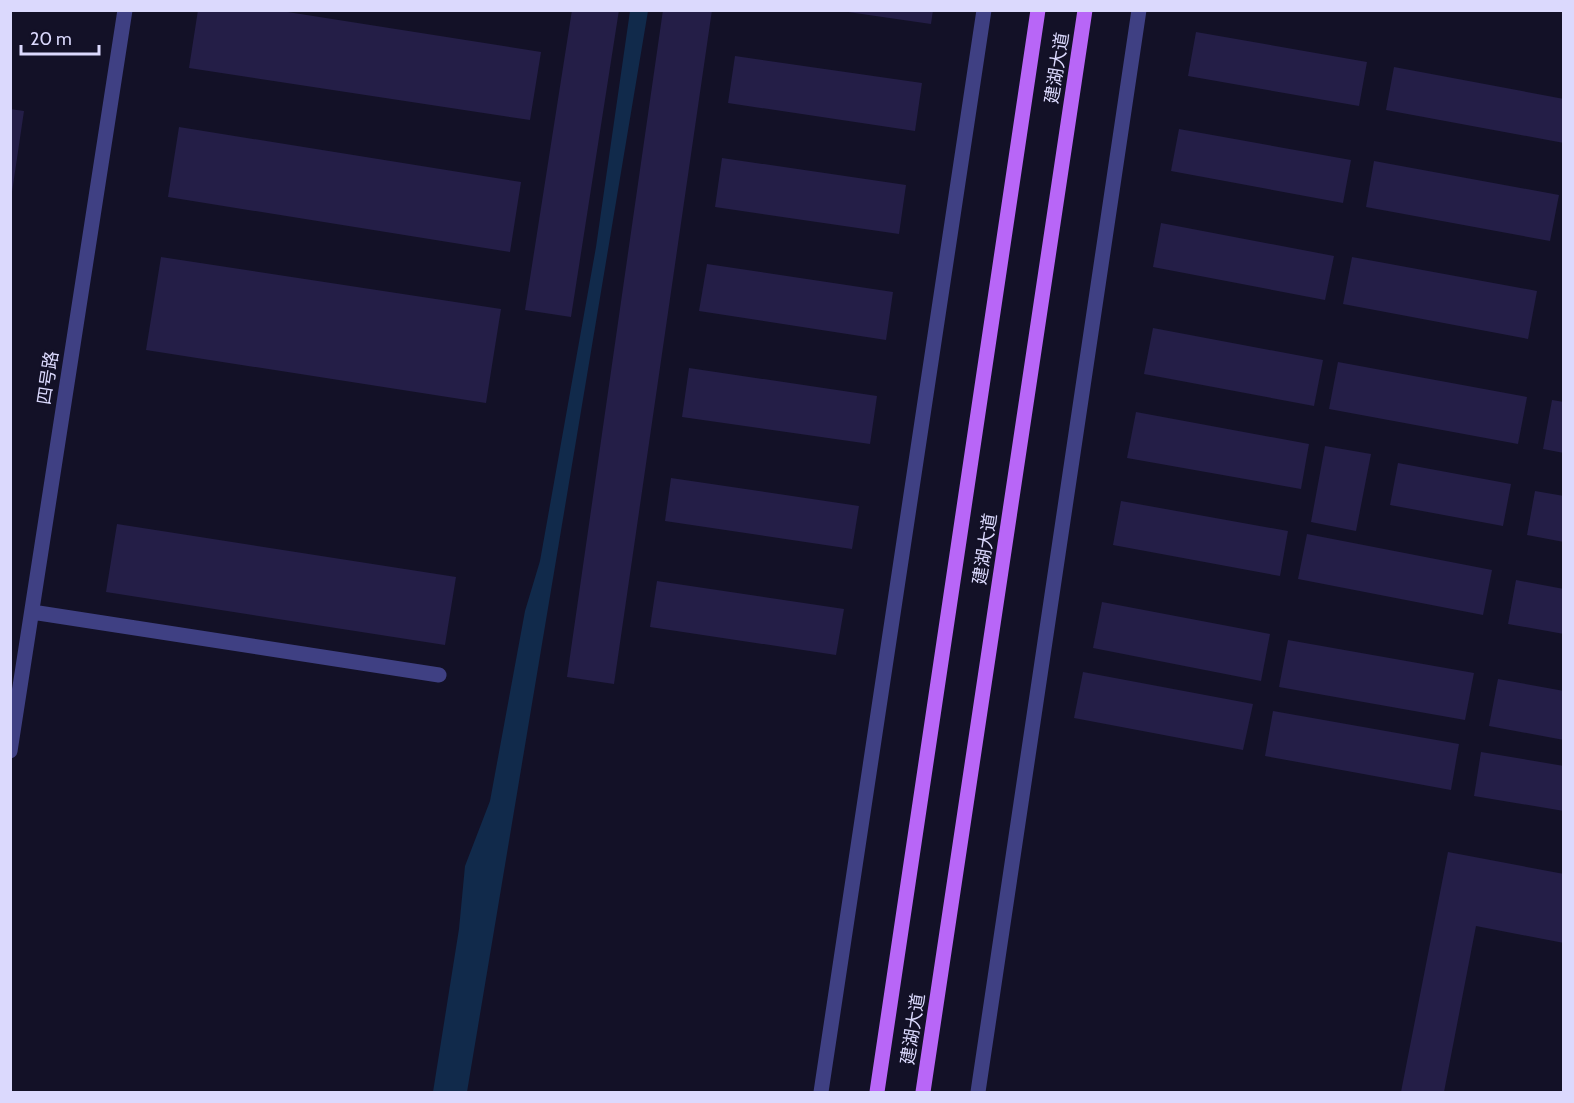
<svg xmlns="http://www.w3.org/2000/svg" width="1574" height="1103" font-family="Cabin,'Noto Sans SC',sans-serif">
  <rect width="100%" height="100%" fill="#131127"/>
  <path fill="#112a4b" d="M630,11h18l-181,1081h-34l26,-163 6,-63 25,-65 35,-190 15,-50 56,-314z"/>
  <path fill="#241e47" d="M198,10h77l266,42 -11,68 -341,-52z
    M572,10h47l-48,307 -46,-7z
    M663,10h49l-98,674 -47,-7z
    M848,10h85l-2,14 -83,-12z
    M1196,32l171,30 -8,44 -171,-30z
    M735,56l187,27 -7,48 -187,-28z
    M1394,67l170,32v44l-178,-33z
    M10,109l14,2 -12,81h-2z
    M179,127l342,55 -11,70 -342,-55z
    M1179,129l172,31 -8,43 -172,-32z
    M722,158l184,27 -7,49 -184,-27z
    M1374,161l185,34 -9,46 -184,-34z
    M1161,223l173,33 -9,44 -172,-33z
    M161,257l340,52 -15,94 -340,-53z
    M1352,257l185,34 -9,48 -185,-35z
    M707,264l186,28 -7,48 -187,-29z
    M1153,328l170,32 -9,46 -170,-32z
    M1338,362l189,35 -9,47 -189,-35z
    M689,368l188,28 -7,48 -188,-27z
    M1552,400l12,2v51l-21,-4z
    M1136,412l173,32 -8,45 -174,-31z
    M1325,446l46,8 -15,77 -45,-9z
    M1398,463l113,21 -8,42 -113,-21z
    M671,478l188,28 -7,43 -187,-28z
    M1535,491l29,5v46l-37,-7z
    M1121,501l167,30 -8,45 -167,-31z
    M117,524l339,53 -11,68 -339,-53z
    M1307,534l185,36 -9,45 -185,-36z
    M1516,580l48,9v45l-56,-10z
    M657,581l187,28 -8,46 -186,-28z
    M1102,602l168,32 -9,47 -168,-33z
    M1288,640l186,33 -9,47 -186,-33z
    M1083,672l170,32 -10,46 -169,-32z
    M1498,679l66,12v49l-75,-14z
    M1273,711l186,33 -8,46 -186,-34z
    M1481,752l83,14v45l-90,-15z
    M1448,852l116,22v69l-88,-17 -32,166h-43z"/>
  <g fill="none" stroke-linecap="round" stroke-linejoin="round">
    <path stroke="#3f4083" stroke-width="15" d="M32,612l407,63
      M10,751l115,-741
      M821,1092l163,-1082
      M978,1092l161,-1082"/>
    <path stroke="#b866f7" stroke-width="15" d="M877,1092l161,-1082
      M923,1092l162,-1082"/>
  </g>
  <g text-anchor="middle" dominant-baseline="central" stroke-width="4.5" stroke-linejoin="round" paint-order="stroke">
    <g font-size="18" fill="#dbd9fd" stroke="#131127">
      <text transform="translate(1057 68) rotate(-81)">建湖大道</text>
      <text transform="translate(48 378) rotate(-81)">四号路</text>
      <text transform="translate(985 549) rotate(-81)">建湖大道</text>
      <text transform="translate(913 1029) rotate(-81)">建湖大道</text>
    </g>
  </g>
  <rect width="1574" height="1103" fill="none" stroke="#dbd9fd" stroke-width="24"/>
  <path d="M21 45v9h78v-9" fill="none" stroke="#dbd9fd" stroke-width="3"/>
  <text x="30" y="45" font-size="18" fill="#dbd9fd" stroke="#131127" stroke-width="4.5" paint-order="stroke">20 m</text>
</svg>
